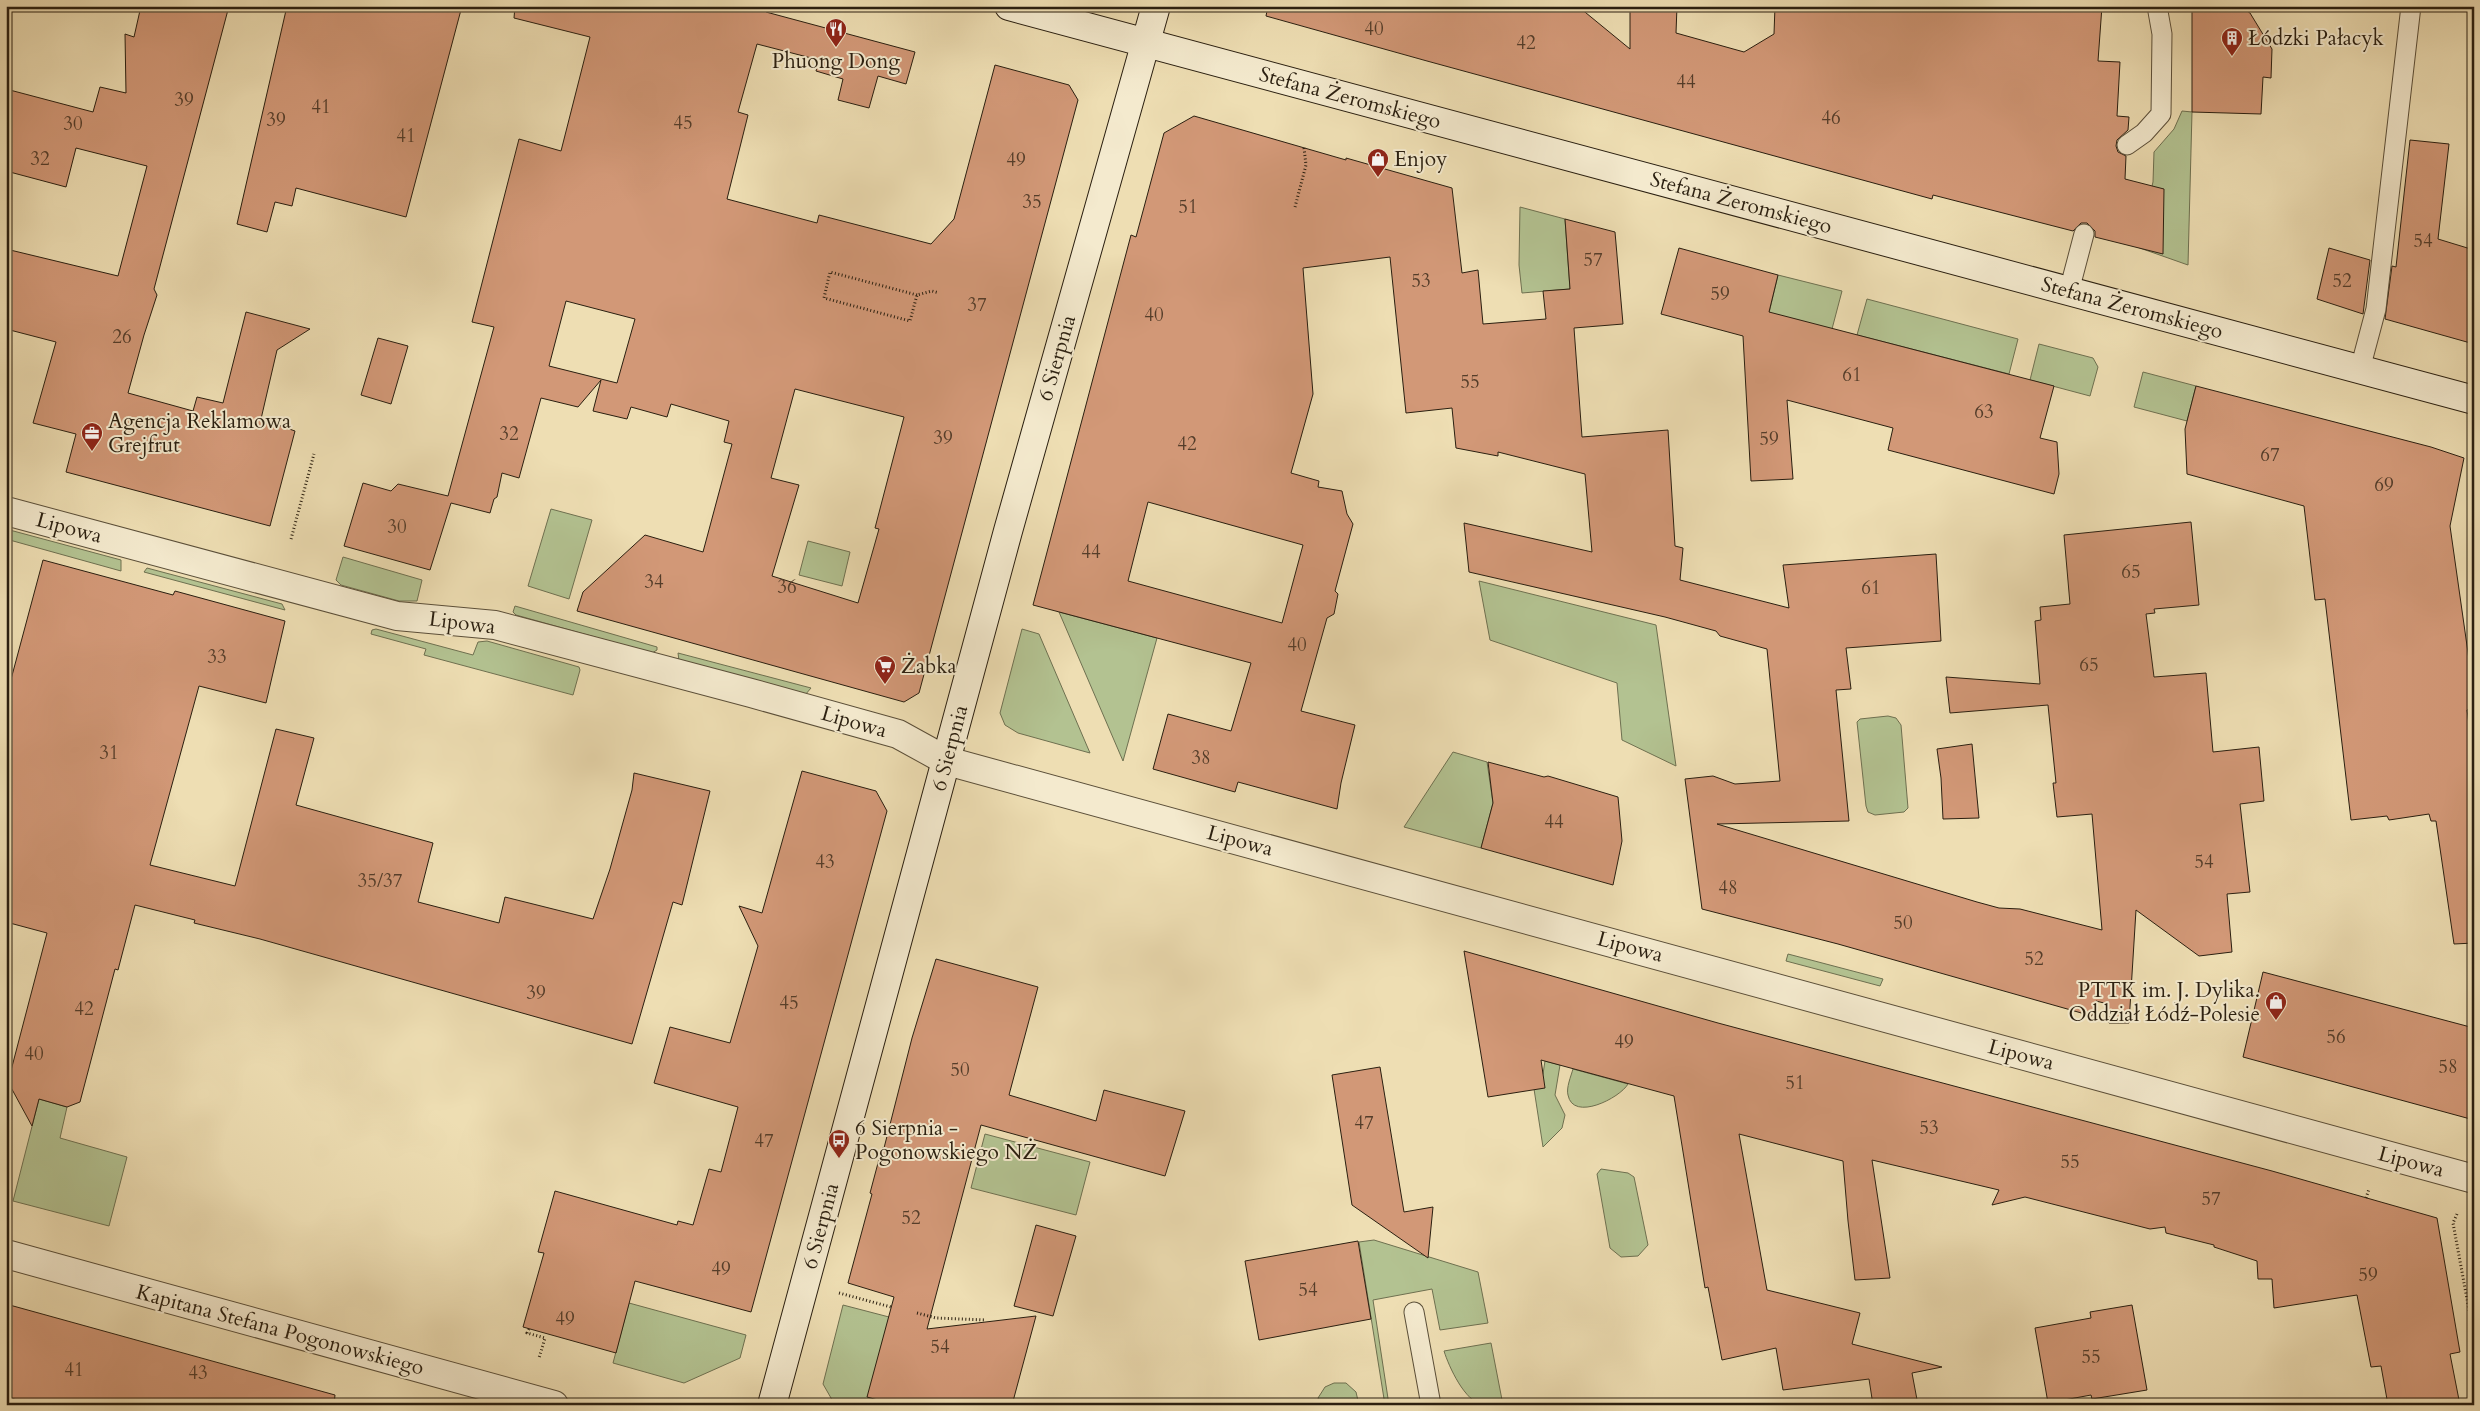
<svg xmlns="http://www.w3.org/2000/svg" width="2480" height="1411" font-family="Cardo,serif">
  <rect width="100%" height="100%" fill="#eedeb3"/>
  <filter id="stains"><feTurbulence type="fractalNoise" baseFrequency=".004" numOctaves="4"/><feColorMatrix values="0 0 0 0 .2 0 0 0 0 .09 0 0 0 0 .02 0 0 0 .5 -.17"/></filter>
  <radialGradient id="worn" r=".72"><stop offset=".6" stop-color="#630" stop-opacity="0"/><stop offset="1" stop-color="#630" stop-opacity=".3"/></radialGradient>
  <path fill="#b3c291" stroke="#6e7050" d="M2182,111l10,1 -4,153 -51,-18 16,-65 1,-30 20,-23z
    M1520,207l45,12 5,70 -48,4 -3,-28z
    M1778,275l64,16 -10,38 -68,5z
    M1867,299l151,40 -9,35 -152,-39z
    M2039,344l54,14 5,9 -8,29 -60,-16z
    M2143,372l53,14 -9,35 -53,-14z
    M551,509l41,11 -23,79 -41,-13z
    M6,529l115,31v11l-115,-32z
    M808,541l42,11 -8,34 -43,-11z
    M343,557l79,23 -5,21h-18l-58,-16 -5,-5z
    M147,568l135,36 3,6 -141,-38z
    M1479,581l177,44 20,141 -54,-26 -5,-57 -127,-43z
    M515,606l142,41v3l-5,3 -136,-38 -3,-3z
    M1059,612l98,26 -34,123z
    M376,629l97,26 5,-13 9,-1 92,26 1,3 -7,25 -149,-40 2,-6 -55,-15 1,-4z
    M1022,629l17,5 51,119 -72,-20 -13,-8 -5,-12z
    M678,653l133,35 -6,7 -126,-34z
    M1888,716l8,2 5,7 7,83 -4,4 -29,3 -7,-3 -2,-6 -9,-84 3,-3z
    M1453,752l34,10 6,41 -12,45 -77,-21z
    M1788,954l95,25 -3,7 -94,-25z
    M1545,1061l15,4 -5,30 10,20 -3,13 -19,19 -9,-58 9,-15z
    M1573,1069l55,15c-8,14 -55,38 -60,11 -2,-7 3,-19 5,-26z
    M39,1099l28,8 -7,31 67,19 -18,69 -96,-25z
    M985,1134l105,28 -14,53 -105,-27z
    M1601,1169l27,4 6,4 14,68 -10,11 -17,1 -11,-9 -13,-74z
    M1374,1240l104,32 10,51 -48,7 -8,-41 -59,11 16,105h-4l-26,-163z
    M629,1303l117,32 -6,23 -56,25 -71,-20z
    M843,1305l46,12 7,88h-61l-12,-21z
    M1491,1343l12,62c-6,0 -13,1 -20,0 -18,-3 -34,-38 -39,-54z
    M1334,1383h12l10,9 3,13h-39l-2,-7 7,-11z"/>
  <path fill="#d29877" stroke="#2a1f10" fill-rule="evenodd" d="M141,6h88l-75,283 3,6 -13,40 -16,58 65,18 4,-14 26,6 23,-91 64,17 -33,21 -16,69 34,12 -25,95 -204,-54 10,-38 -43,-11 23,-81 -50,-13v-80l112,27 29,-110 -71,-18 -10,39 -60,-16v-82l87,23 7,-25 26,6 -1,-59 9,3z
    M287,6h175l-56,211 -110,-29 -4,18 -17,-4 -8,30 -30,-8z
    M515,6h253l-2,6 149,40 -9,32 -28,-8 -9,32 -31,-8 5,-21 -27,-8 3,-11 -62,-16 -19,68 10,3 -21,84 90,24 2,-8 112,29 23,-25 41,-154 74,20 9,15 -159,593 -15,9 -327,-91 6,-19 62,-57 58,17 29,-108 -8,-2 5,-21 -58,-17 -4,13 -36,-10 -4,12 -34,-8 8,-31 -23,27 -37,-9 -22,80 -17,-5 -5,24 -3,2 -4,14 -39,-10 -21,67 -86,-24 19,-63 28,8 7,-7 50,12 46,-169 -22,-5 47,-183 42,12 29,-114 -76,-19zM566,301l69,18 -18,64 -68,-17zM795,389l109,28 -29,111 4,1 -21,74 -86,-27 27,-91 -28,-7z
    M1268,6h307l5,2 50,41v-43h47l-1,27 68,19 30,-18 1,-28h327l-4,55 22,1 -3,54 12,1 -1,13 -11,10 -1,6 2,6 8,4 -1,23 39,10 -1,65 -68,-17v-6l-8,-8h-6l-8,8 -140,-36 -1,4 -505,-138 -161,-45z
    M2192,6h47l11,7 22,36 -1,29 -8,-1 -2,37 -69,-2z
    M1194,116l152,44v-2l106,30 10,85 16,-3 5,54 63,-5 -3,-28 27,-2 -5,-70 50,13 8,92 -49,4 8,109 86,-7 7,116 8,2 -3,32 109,28 -6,-43 153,-11 5,87 -95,7 5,41 -15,1 13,131 -132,3 260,78 22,6 21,1 82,21 -10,-116 -35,3 -4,-34h3l-8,-78 -98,8 -4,-36 94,7 -5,-63 6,-1 -1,-13 30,-3 -6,-69 127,-13 8,83 -45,4 1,4 -9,1 8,63 52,-4 7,79 46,-5 5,54 -24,3 10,88 -23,2 5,58 -33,4 -63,-46 -7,113h-20l-1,-19 -12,-3 -4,15 -254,-72 -136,-35 -17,-130 28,-3 22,8 45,-3 -13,-132 -47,-13 -4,-5 -51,-14 -196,-45 -5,-49 128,29 -7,-78 -87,-22v4l-42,-8 -4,-40 -46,5 -16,-156 -87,11 10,126 -22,79 28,8 -1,6 24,4 5,23 6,10 -18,67 3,3 -4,20 -7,4 -26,93 54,14 -14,58 -4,26 -99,-27 -3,10 -82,-23 15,-55 63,17 20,-68 -218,-58 98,-370 5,2 28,-104zM1148,502l155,43 -21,78 -154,-42z
    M2410,140l39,4 -11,95 36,11v94l-89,-25 7,-53 4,1z
    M1679,248l99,27 -9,37 285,74 -14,52 17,4 2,32 -5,20 -166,-44 5,-22 -106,-28 6,79 -42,2 -8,-145 -82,-22z
    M2329,248l41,12 -7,54 -46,-15z
    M378,338l30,8 -17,58 -30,-9z
    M2196,386l235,61 33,11 -14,68 24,169v13l-7,2 7,51v182l-20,1 -18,-123h-5l-2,-7 -40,6 -2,-4 -36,4 -26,-221 -10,1 -11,-94 -117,-32 -2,-45z
    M43,560l130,35 2,-4 110,30 -19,82 -67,-17 -49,179 85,21 41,-157 38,9 -18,67 137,38 -15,59 81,21 6,-26 88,22 17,-50 22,-79 2,-17 76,18 -28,114 -9,-3 -41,142 -372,-105 -66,-16 1,-3 -60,-15 -17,65 -3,-1 -35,133 -13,5 -28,-8 -7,27 -24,-44 39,-149 -41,-11v-224z
    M1972,744l7,74 -36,1 -2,-41 -4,-29z
    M1488,762l56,15 4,-1 70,21 4,44 -9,44 -132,-37 12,-45z
    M802,771l74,20 11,20 -136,501 -116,-31 -19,72 -93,-26 21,-74 -6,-1 17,-61 122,34 1,-4 15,4 16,-56 12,3 17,-65 -84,-24 16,-56 60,16 28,-97 -19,-40 23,7z
    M1464,951l254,72 554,148 165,47 23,134 -10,2 10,51h-72l-7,-39 -10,1 -14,-72 -83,13 -2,-29h-14l-1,-18 -43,-14v-2l-48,-12 -1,-6 -15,2 -125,-32 -33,8 7,-15 -127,-30 18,118 -35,2 -7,-59 -5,-60 -104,-27 28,156 93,23 -8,31 90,23 -30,6 6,32h-45l-4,-26 -86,11 -7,-42 -54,12 -14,-73 -3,1 -31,-192 -133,-36 4,28 -57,9z
    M936,959l102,28 -29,108 87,26 8,-31 81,21 -20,65 -184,-51 -54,204 109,-13 -24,89h-116l-29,-8 27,-100 -46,-14 24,-89 -2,-1 12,-45h2l28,-110z
    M2263,972l211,56v92l-231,-63z
    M1380,1067l24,145 29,-5 -5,51 -76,-53 -20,-130z
    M1036,1225l40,11 -23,80 -39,-10z
    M1358,1241l13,78 -112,21 -14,-79z
    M6,1304l329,91 -1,10h-298l-30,-8z
    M2132,1305l15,85 -55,9 -1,-4 -43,8 -13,-75 56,-10 -1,-6z"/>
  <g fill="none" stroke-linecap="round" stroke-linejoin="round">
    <g stroke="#5b4f39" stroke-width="21">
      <path id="lane" d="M2127,145l17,-12 17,-19 1,-80 -5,-28
        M2069,291l15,-57
        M2360,369l16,-60 35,-303
        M1414,1312l17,93"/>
    </g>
    <g stroke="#5b4f39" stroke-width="30">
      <path id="street" d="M6,511l391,105 98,9 256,68 147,41 49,27 1527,418
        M6,1254l548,151"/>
    </g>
    <g stroke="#2a1f10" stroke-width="30">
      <path id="secondary" d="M1009,6l1465,394
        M772,1405l236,-874 148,-525"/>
    </g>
    <path stroke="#2a1f10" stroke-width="3" stroke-dasharray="1 2.5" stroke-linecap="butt" d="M1295,207l11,-42 -2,-17
      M917,295l-87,-23 -6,26 86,23 7,-26 15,-4 7,2
      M291,539l23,-85
      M2366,1198l3,-9
      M2457,1214l-4,9 21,114
      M839,1293l52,14
      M917,1313l19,5 50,2
      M529,1329l-2,4 18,5 -6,20"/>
    <use href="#lane" stroke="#f4eace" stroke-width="19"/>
    <use href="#street" stroke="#f4eace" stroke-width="28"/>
    <use href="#secondary" stroke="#f4eace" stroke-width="28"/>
  </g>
  <defs>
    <g id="restaurant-pin" transform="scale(1.125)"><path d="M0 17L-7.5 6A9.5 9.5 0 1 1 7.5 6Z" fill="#8f2418" stroke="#f4eace"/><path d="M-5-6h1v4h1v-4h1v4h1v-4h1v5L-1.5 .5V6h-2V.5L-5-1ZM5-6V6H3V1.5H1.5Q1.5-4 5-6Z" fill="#fff"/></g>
    <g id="building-pin" transform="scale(1.125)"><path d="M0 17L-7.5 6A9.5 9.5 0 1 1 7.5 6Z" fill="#8f2418" stroke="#f4eace"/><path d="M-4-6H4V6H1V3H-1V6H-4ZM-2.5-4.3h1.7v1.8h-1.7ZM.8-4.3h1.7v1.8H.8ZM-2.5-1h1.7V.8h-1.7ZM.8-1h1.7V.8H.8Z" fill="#fff"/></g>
    <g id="shop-pin" transform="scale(1.125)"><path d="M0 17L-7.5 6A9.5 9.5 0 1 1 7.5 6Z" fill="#8f2418" stroke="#f4eace"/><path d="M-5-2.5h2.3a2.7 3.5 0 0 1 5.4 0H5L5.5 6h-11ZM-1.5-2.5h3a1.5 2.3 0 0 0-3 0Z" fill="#fff"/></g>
    <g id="office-pin" transform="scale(1.125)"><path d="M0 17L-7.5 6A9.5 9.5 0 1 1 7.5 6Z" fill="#8f2418" stroke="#f4eace"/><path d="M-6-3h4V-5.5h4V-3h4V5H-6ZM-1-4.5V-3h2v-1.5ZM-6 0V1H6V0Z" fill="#fff"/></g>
    <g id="supermarket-pin" transform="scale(1.125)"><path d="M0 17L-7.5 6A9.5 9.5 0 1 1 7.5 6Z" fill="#8f2418" stroke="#f4eace"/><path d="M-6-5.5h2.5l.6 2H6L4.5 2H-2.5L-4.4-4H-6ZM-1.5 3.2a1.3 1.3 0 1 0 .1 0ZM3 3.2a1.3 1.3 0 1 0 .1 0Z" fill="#fff"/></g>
    <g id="bus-pin" transform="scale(1.125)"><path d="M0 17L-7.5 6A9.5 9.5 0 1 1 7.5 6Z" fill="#8f2418" stroke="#f4eace"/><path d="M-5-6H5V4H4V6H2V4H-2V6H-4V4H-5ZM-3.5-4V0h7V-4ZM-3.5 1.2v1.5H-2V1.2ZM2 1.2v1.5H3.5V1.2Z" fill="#fff"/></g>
  </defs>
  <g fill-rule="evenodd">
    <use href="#restaurant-pin" x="836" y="29"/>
    <use href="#building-pin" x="2232" y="38"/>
    <use href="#shop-pin" x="1378" y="159"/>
    <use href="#office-pin" x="92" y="433"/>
    <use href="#supermarket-pin" x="885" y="666"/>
    <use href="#shop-pin" x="2276" y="1002"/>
    <use href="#bus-pin" x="839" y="1140"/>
  </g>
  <g text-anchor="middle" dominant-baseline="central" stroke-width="4" stroke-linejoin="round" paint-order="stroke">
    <g font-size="19" fill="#543d2a">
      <text x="1374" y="29">40</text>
      <text x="1526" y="43">42</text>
      <text x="1686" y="82">44</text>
      <text x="184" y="100">39</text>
      <text x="321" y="107">41</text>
      <text x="1831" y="118">46</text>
      <text x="276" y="120">39</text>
      <text x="683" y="123">45</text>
      <text x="73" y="124">30</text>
      <text x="406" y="136">41</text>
      <text x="40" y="159">32</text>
      <text x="1016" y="160">49</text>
      <text x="1032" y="202">35</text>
      <text x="1188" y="207">51</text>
      <text x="2423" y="241">54</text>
      <text x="1593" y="260">57</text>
      <text x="1421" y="281">53</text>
      <text x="2342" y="281">52</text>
      <text x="1720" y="294">59</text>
      <text x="977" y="305">37</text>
      <text x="1154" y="315">40</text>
      <text x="122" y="337">26</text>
      <text x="1852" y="375">61</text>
      <text x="1470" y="382">55</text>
      <text x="1984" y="412">63</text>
      <text x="509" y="434">32</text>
      <text x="943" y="438">39</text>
      <text x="1769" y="439">59</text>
      <text x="1187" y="444">42</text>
      <text x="2270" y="455">67</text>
      <text x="2384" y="485">69</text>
      <text x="397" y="527">30</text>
      <text x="1091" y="552">44</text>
      <text x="2131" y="572">65</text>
      <text x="654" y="582">34</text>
      <text x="787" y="587">36</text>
      <text x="1871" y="588">61</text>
      <text x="1297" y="645">40</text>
      <text x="217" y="657">33</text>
      <text x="2089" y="665">65</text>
      <text x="109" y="753">31</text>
      <text x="1201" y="758">38</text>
      <text x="1554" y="822">44</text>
      <text x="825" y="862">43</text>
      <text x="2204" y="862">54</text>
      <text x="380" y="881">35/37</text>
      <text x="1728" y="888">48</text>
      <text x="1903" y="923">50</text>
      <text x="2034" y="959">52</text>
      <text x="536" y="993">39</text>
      <text x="789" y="1003">45</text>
      <text x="84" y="1009">42</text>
      <text x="2336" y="1037">56</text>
      <text x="1624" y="1042">49</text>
      <text x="34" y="1054">40</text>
      <text x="2448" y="1067">58</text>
      <text x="960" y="1070">50</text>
      <text x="1795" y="1083">51</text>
      <text x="1364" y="1123">47</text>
      <text x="1929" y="1128">53</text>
      <text x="764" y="1141">47</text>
      <text x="2070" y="1162">55</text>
      <text x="2211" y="1199">57</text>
      <text x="911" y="1218">52</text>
      <text x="721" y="1269">49</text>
      <text x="2368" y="1275">59</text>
      <text x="1308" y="1290">54</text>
      <text x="565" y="1319">49</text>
      <text x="940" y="1347">54</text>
      <text x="2091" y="1357">55</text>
      <text x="74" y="1370">41</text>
      <text x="198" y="1373">43</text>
    </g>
    <g font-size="21" fill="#2a1f10" stroke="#f4eace" text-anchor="start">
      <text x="2248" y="38">Łódzki Pałacyk</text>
      <text x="836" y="61" text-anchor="middle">Phuong Dong</text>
      <text x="1394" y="159">Enjoy</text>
      <text x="108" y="421">Agencja Reklamowa<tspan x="108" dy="24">Grejfrut</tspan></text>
      <text x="901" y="666">Żabka</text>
      <text x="2260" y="990" text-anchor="end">PTTK im. J. Dylika.<tspan x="2260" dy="24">Oddział Łódź-Polesie</tspan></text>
      <text x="855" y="1128">6 Sierpnia -<tspan x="855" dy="24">Pogonowskiego NŻ</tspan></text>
    </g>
    <g font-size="21" fill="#2a1f10" stroke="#f4eace">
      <text transform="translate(1350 98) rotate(15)">Stefana Żeromskiego</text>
      <text transform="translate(1741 203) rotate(15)">Stefana Żeromskiego</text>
      <text transform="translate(2132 308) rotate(15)">Stefana Żeromskiego</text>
      <text transform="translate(1057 358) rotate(-74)">6 Sierpnia</text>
      <text transform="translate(69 528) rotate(15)">Lipowa</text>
      <text transform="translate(462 623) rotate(7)">Lipowa</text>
      <text transform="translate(854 722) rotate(16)">Lipowa</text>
      <text transform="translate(950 748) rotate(-75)">6 Sierpnia</text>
      <text transform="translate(1240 841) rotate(15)">Lipowa</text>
      <text transform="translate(1630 947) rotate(15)">Lipowa</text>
      <text transform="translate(2021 1055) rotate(15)">Lipowa</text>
      <text transform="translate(2411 1162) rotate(15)">Lipowa</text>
      <text transform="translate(821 1226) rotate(-75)">6 Sierpnia</text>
      <text transform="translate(280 1330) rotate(15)">Kapitana Stefana Pogonowskiego</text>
    </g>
  </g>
  <rect width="2480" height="1411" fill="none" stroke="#eedeb3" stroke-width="25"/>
  <rect x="8" y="8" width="2465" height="1396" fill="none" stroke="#2a1f10" stroke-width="2.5"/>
  <rect x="12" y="12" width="2455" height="1386" fill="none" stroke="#2a1f10"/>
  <rect width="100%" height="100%" filter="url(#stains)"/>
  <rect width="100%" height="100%" fill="url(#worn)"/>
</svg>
